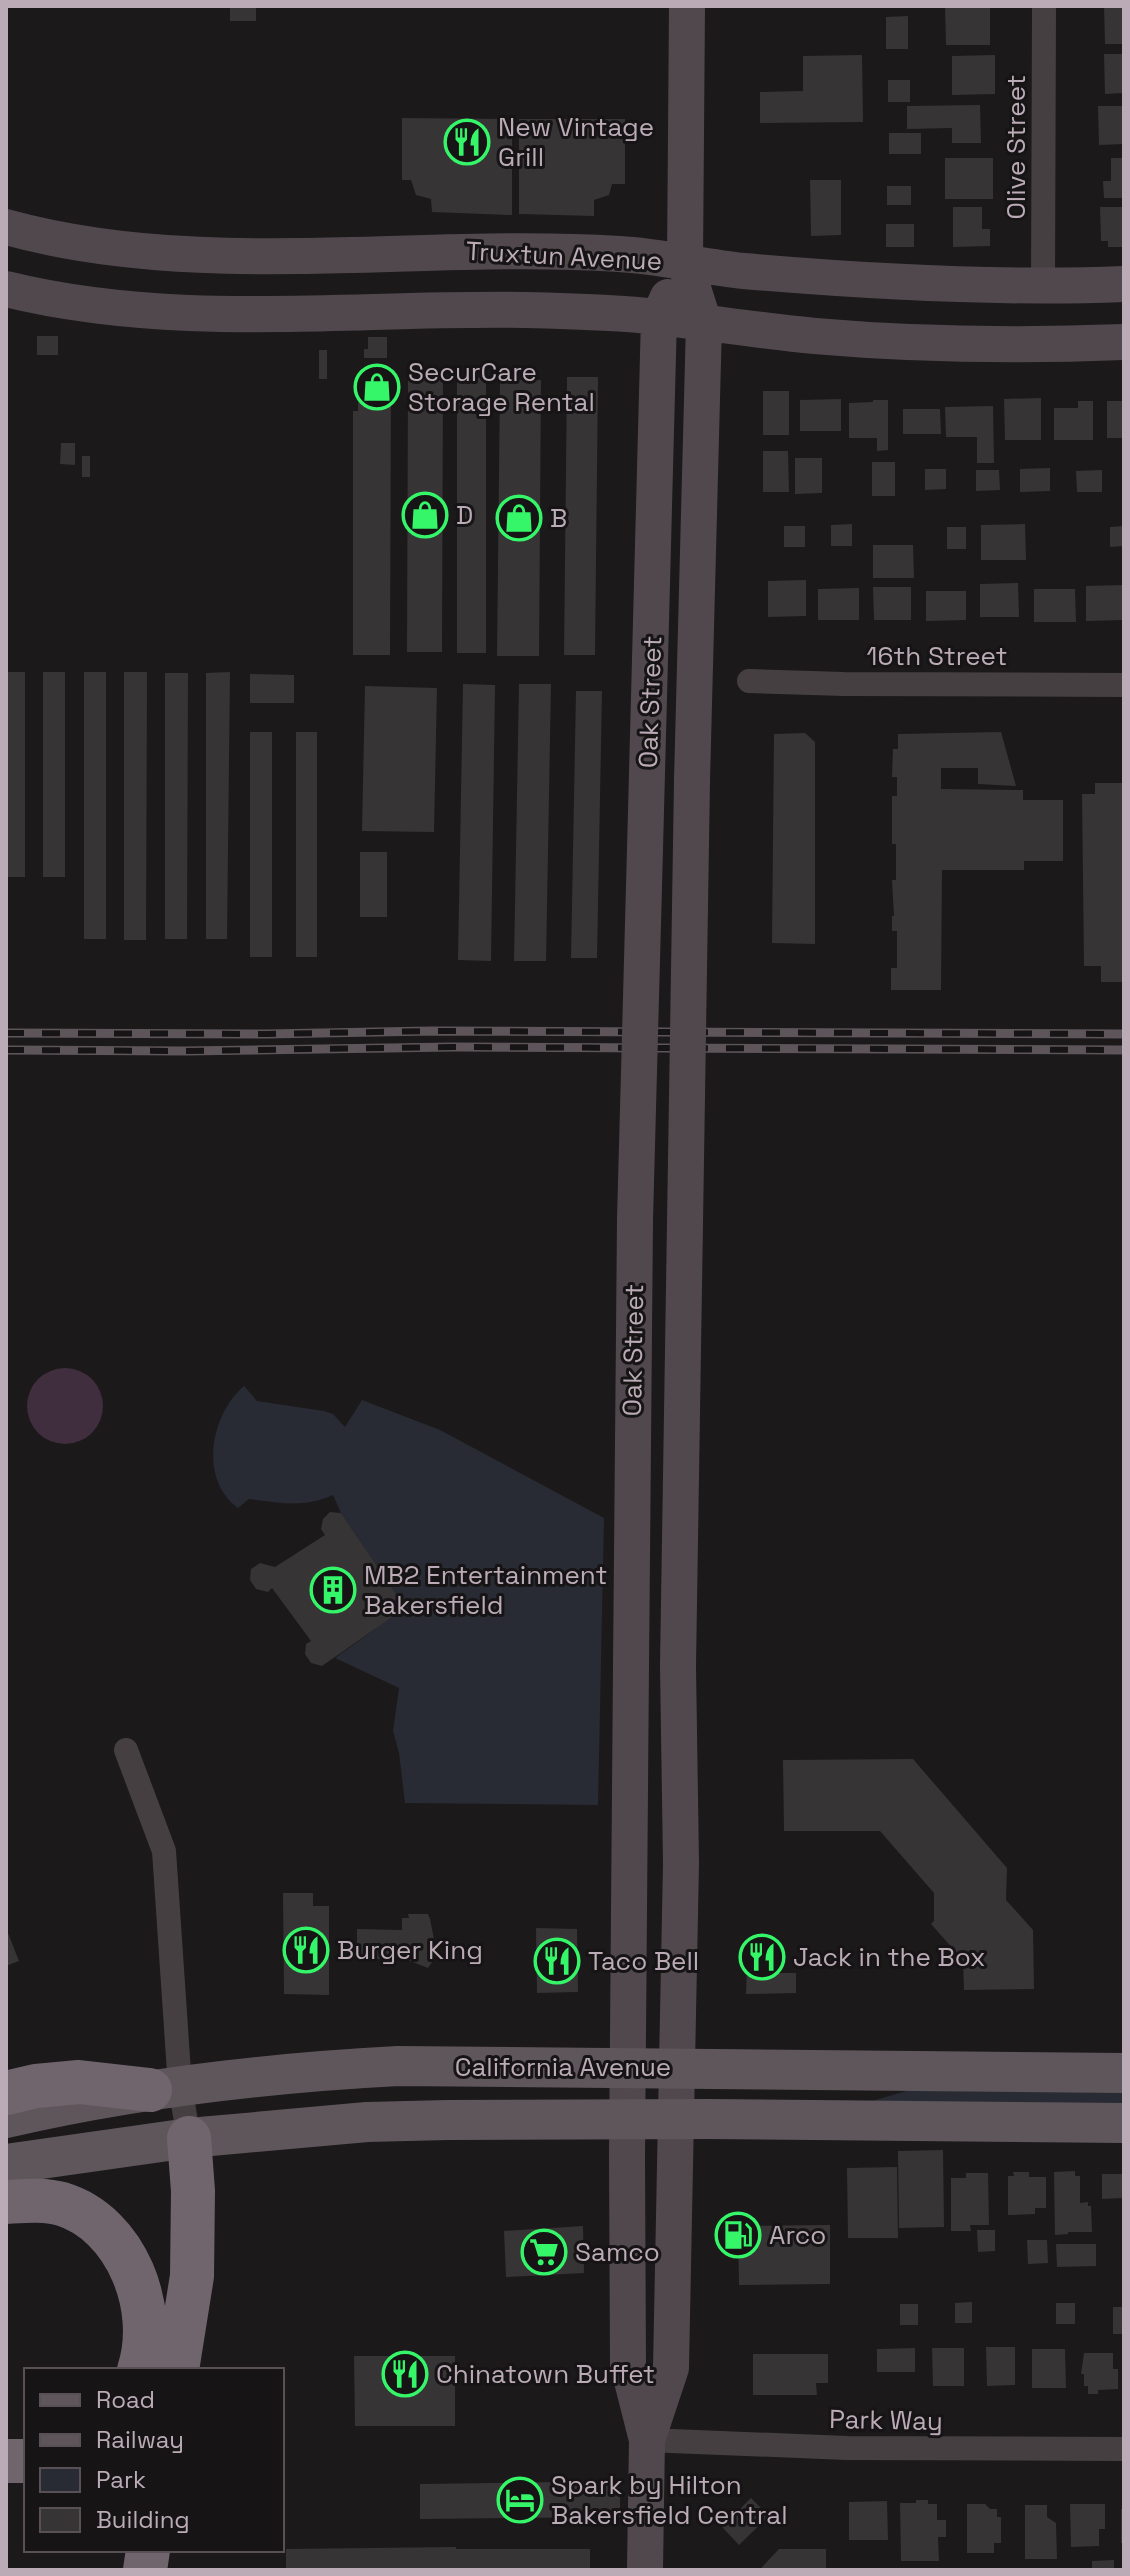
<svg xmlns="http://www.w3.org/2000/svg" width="1130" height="2576" font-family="'Space Grotesk',sans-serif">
  <rect width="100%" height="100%" fill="#1b191a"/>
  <path fill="#282b33" d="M244,1386l13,15 67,10 9,3 12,13 17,-27 78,30 164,88 -6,287 -193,-2 -6,-50 -6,-22 6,-43 -64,-30 69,-50 -63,-95 -8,-18c-29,13 -52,8 -84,4l-11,9c-40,-29 -27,-94 6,-122z
    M916,2088l208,3v18l-262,-5z"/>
  <path fill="#402e3f" d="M27 1406a38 38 0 1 1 76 0a38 38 0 1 1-76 0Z"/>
  <path fill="#373435" d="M230,6h26v15h-26z
    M945,6h45v39h-44z
    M1104,6h20v38h-19z
    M908,16v33h-22v-32z
    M1104,54h20v39l-19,1z
    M862,55l1,67 -103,1v-31l43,-1v-35z
    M995,55v39l-43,1v-39z
    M888,80h22v22h-22z
    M980,105l1,38h-29v-15l-45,1v-23z
    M1098,106h26v38l-25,1z
    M402,118l110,1v96l-80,-3 -1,-13 -15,-4 -5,-15h-9z
    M519,119h106v65h-13l-3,11 -15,5v16l-75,-2z
    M889,133h32v21h-32z
    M945,158h48v41h-48z
    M1111,158h13v40h-20l-1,-17h8z
    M810,180h31v55l-30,1z
    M887,186h24v19h-24z
    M953,207h29v22h8v17l-37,1z
    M1100,207h24v40h-16v-6h-7z
    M886,224h28v23h-28z
    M37,336h21v19h-21z
    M368,337h19v21h-23v-9h4z
    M319,350h8v29h-8z
    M358,377h33l-1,278h-37v-244h5z
    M408,377h35l-1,275h-35z
    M567,377h31l-3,278h-31z
    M457,378h29v275h-29z
    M500,380h41l-2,276h-42z
    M763,391h26v44h-26z
    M1041,398v42h-36l-1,-41z
    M841,399v32h-41v-31z
    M873,400h15v50l-11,1v-13h-28v-35l24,-1z
    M1078,401h15v39h-39v-32h24z
    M1107,401h17v37h-17z
    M993,406l1,57h-17v-26h-31l-1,-30z
    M903,409h37l1,25h-38z
    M61,443h14v22l-15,-1z
    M763,451h25l1,41h-26z
    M82,456h8v21h-8z
    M795,458h27v35l-27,1z
    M872,462h23v34h-23z
    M1050,468v23l-30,1v-23z
    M925,469h21v20l-21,1z
    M976,470h23l1,20 -24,1z
    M1102,470v22h-25l-1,-21z
    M852,524v22h-21v-21z
    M1025,524l1,36h-45v-35z
    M784,526h21v21h-21z
    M1124,526v20l-14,1v-20z
    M947,527h19v22h-19z
    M873,545h40l1,33h-41z
    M806,580v36l-38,1v-36z
    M1018,583l1,34h-39v-33z
    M1124,585v35l-38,1v-35z
    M873,587h38v33h-37z
    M859,588v32h-41v-31z
    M1034,589h41l1,33h-42z
    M926,591h40v29l-40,1z
    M6,672h19v205h-19z
    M43,672h22v205h-22z
    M84,672h22v267h-22z
    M124,672h23l-1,268h-22z
    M230,672l-3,267h-21v-266z
    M165,673h23l-1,266h-22z
    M250,674l44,1v28h-44z
    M463,684l32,1 -4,276 -33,-1z
    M519,684h32l-5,277h-32z
    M365,686l72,2 -3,144 -72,-1z
    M576,691h26l-5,267h-26z
    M250,732h22v225h-22z
    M296,732h21v225h-21z
    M1001,732l15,54 -38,-2v-16h-37v21l82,1v10h40v61h-39v9h-82l-1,120h-50v-22h6v-37h-5v-15h2l-2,-36h4v-36h-4v-48h5v-19h-5l1,-28h5v-15z
    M805,733l10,9v202l-43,-1 2,-209z
    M1095,783h29v199h-23v-16h-17l-2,-172h13z
    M360,852h27v65h-27z
    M330,1512l11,1 64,95 -83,58 -11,-3 -6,-9 1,-10 5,-3 -39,-53 -4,4 -12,-3 -6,-9 1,-11 9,-6 15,4 50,-32 -4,-6 2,-10z
    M913,1759l94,109 -1,32 27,30 1,59 -70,1 -1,-30 -32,-36 3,-3v-28l-54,-62h-96l-1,-71z
    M283,1893h30v13h16v89l-45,-1z
    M408,1914h20l2,5 4,20 -1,22 -5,7 -23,-9h-48v-30l45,1v-12h7z
    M6,1928l13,33 -13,5z
    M536,1928l41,1 1,63 -41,1z
    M777,1941v32h19v20l-50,1 2,-52z
    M943,2150l1,77 -45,1 -1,-77z
    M897,2167l1,71h-50l-1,-70z
    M1075,2171v5h5v27l8,-1v4h3l1,26h-24v2l-13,1 -1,-63z
    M1013,2172h16v5h17v31h-11v6l-27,1v-39h6z
    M966,2173h22l1,52h-19l1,6h-20v-53h15z
    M1102,2174h22v24l-22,1z
    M830,2225v59l-91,1 -1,-59z
    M583,2226l1,47 -78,4 -2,-46z
    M977,2230h18v21l-17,1z
    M1027,2240h20l1,23 -20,1z
    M1056,2244h40v22l-39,1z
    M972,2302v21h-17v-20z
    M1056,2303h19v21h-19z
    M900,2304h18v21h-18z
    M1113,2307h11v27h-11z
    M986,2347h29v38l-28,1z
    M915,2348v24h-38v-23z
    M932,2348h32v38h-31z
    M1032,2349h33l1,39h-34z
    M1084,2353h29v16h5v20l-20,1v4h-10v-8h-4v-12h-3z
    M753,2354h75v29h-12l1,12h-64z
    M354,2356h101v70h-100z
    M620,2481v36l-200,2v-35z
    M751,2498l18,18 -30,29 -17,-18z
    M916,2500h12v4h9v16h9v17h-8l1,24h-38l-1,-58h16z
    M887,2501l1,39h-39v-38z
    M967,2504h18l5,5h7v8h4v26h-7v10h-27z
    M1070,2504h35v25h-6v17l-28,1z
    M1025,2505h22v12l9,6 1,36h-32z
    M1121,2509h3v34h-3z
    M456,2547v2h134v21h-304v-21z
    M779,2549h47v21h-64v-3z
    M1114,2560v10h-22v-9z"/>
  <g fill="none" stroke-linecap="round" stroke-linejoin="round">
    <path stroke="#453f42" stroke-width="24" d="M1043,287l1,-281
      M749,681l95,3 280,1
      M126,1750l38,101 16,236 9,51
      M647,2440l200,8 277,1"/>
    <path stroke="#50484d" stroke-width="36" d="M687,6l-2,257 19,60 -12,457
      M6,227c196,54 412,14 613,27 42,2 84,13 125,17 127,11 253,18 380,13
      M6,289c171,42 346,18 519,21 45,1 90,2 134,7 52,6 104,14 156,19 103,9 206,10 309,6
      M645,849l14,-532 9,-20
      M631,1666l-4,489 1,210 19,75 -2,130
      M647,2440l24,-72 10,-505 -3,-197"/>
    <path stroke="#5f565b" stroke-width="40" d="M6,2118c129,-30 260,-45 392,-52l726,7
      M6,2164l183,-26 178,-16 81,-2 260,-1 416,4"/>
    <path stroke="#71656d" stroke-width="44" d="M6,2093l30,-7 43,-4 71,8
      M6,2202c18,-1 38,-3 56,2 65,20 97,105 77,166
      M177,2370l15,-94 1,-85 -4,-53
      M6,2461h20
      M145,2570l3,-20"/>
    <g stroke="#5d555a" stroke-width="9">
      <path id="rail" d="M6,1033l261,1 164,-3 693,3
        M6,1050l179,1 268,-4 671,3"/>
    </g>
    <use href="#rail" stroke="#161415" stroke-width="6" stroke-dasharray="18" stroke-linecap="butt"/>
    <path stroke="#50484d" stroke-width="36" d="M631,1666l4,-446 10,-371
      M678,1666l14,-886"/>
  </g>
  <defs>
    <g id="restaurant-ring" transform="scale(2.3)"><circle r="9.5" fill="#161415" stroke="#35f669" stroke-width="1.5"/><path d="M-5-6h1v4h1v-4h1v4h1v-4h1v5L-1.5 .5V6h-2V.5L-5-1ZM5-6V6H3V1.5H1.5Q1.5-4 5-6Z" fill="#35f669"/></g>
    <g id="shop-ring" transform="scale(2.3)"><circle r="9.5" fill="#161415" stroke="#35f669" stroke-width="1.5"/><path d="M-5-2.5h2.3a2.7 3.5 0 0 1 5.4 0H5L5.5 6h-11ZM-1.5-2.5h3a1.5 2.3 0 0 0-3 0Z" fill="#35f669"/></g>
    <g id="building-ring" transform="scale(2.3)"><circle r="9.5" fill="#161415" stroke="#35f669" stroke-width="1.5"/><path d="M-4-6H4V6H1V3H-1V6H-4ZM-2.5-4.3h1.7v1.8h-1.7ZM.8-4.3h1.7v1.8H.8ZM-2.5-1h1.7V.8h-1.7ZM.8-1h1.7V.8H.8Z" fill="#35f669"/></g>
    <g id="fuel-ring" transform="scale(2.3)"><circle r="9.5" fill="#161415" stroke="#35f669" stroke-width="1.5"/><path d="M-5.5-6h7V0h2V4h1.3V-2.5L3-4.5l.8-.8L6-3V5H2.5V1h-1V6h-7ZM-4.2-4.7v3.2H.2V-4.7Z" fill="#35f669"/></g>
    <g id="supermarket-ring" transform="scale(2.3)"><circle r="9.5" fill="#161415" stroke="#35f669" stroke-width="1.5"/><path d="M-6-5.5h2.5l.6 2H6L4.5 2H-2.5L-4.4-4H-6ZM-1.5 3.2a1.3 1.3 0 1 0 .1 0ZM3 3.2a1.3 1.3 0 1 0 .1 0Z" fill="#35f669"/></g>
    <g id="hotel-ring" transform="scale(2.3)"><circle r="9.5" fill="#161415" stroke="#35f669" stroke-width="1.5"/><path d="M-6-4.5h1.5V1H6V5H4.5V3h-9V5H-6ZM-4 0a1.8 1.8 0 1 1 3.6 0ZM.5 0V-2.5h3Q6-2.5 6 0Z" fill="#35f669"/></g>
  </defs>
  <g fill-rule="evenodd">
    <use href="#restaurant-ring" x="467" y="142"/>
    <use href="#shop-ring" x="377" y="387"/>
    <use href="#shop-ring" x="425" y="515"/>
    <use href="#shop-ring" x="519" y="518"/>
    <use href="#building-ring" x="333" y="1590"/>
    <use href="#restaurant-ring" x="306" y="1950"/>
    <use href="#restaurant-ring" x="762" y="1957"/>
    <use href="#restaurant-ring" x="557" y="1961"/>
    <use href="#fuel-ring" x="738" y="2235"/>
    <use href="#supermarket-ring" x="544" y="2252"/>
    <use href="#restaurant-ring" x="405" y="2374"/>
    <use href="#hotel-ring" x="520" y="2500"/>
  </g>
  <g text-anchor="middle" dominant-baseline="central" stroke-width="6" stroke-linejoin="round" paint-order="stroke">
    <g font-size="26" fill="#bbabb6" stroke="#161415" text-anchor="start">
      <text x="498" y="127">New Vintage<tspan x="498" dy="30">Grill</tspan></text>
      <text x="408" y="372">SecurCare<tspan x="408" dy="30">Storage Rental</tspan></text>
      <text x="456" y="515">D</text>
      <text x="550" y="518">B</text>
      <text x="364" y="1575">MB2 Entertainment<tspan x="364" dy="30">Bakersfield</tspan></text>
      <text x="337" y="1950">Burger King</text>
      <text x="793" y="1957">Jack in the Box</text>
      <text x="588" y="1961">Taco Bell</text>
      <text x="769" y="2235">Arco</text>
      <text x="575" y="2252">Samco</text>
      <text x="436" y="2374">Chinatown Buffet</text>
      <text x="551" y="2485">Spark by Hilton<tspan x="551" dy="30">Bakersfield Central</tspan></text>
    </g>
    <g font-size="26" fill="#bbabb6" stroke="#161415">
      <text transform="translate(1016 147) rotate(-90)">Olive Street</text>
      <text transform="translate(564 256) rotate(3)">Truxtun Avenue</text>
      <text x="937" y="656">16th Street</text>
      <text transform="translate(650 702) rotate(-88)">Oak Street</text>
      <text transform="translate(633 1350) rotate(-89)">Oak Street</text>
      <text x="563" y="2067">California Avenue</text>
      <text transform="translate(886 2420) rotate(1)">Park Way</text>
    </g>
  </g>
  <rect width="1130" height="2576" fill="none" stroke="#bbabb6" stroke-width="16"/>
  <rect x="24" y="2368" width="260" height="184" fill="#161415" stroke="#585055" stroke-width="2"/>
  <rect x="40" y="2394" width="40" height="12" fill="#5f565b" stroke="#585055" stroke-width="2"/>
  <text x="96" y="2408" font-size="24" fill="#bbabb6">Road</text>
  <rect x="40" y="2434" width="40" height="12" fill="#5d555a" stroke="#585055" stroke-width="2"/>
  <text x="96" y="2448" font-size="24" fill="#bbabb6">Railway</text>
  <rect x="40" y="2468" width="40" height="24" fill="#282b33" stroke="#585055" stroke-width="2"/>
  <text x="96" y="2488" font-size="24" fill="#bbabb6">Park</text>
  <rect x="40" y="2508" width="40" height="24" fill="#373435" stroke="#585055" stroke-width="2"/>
  <text x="96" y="2528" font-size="24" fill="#bbabb6">Building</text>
</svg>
